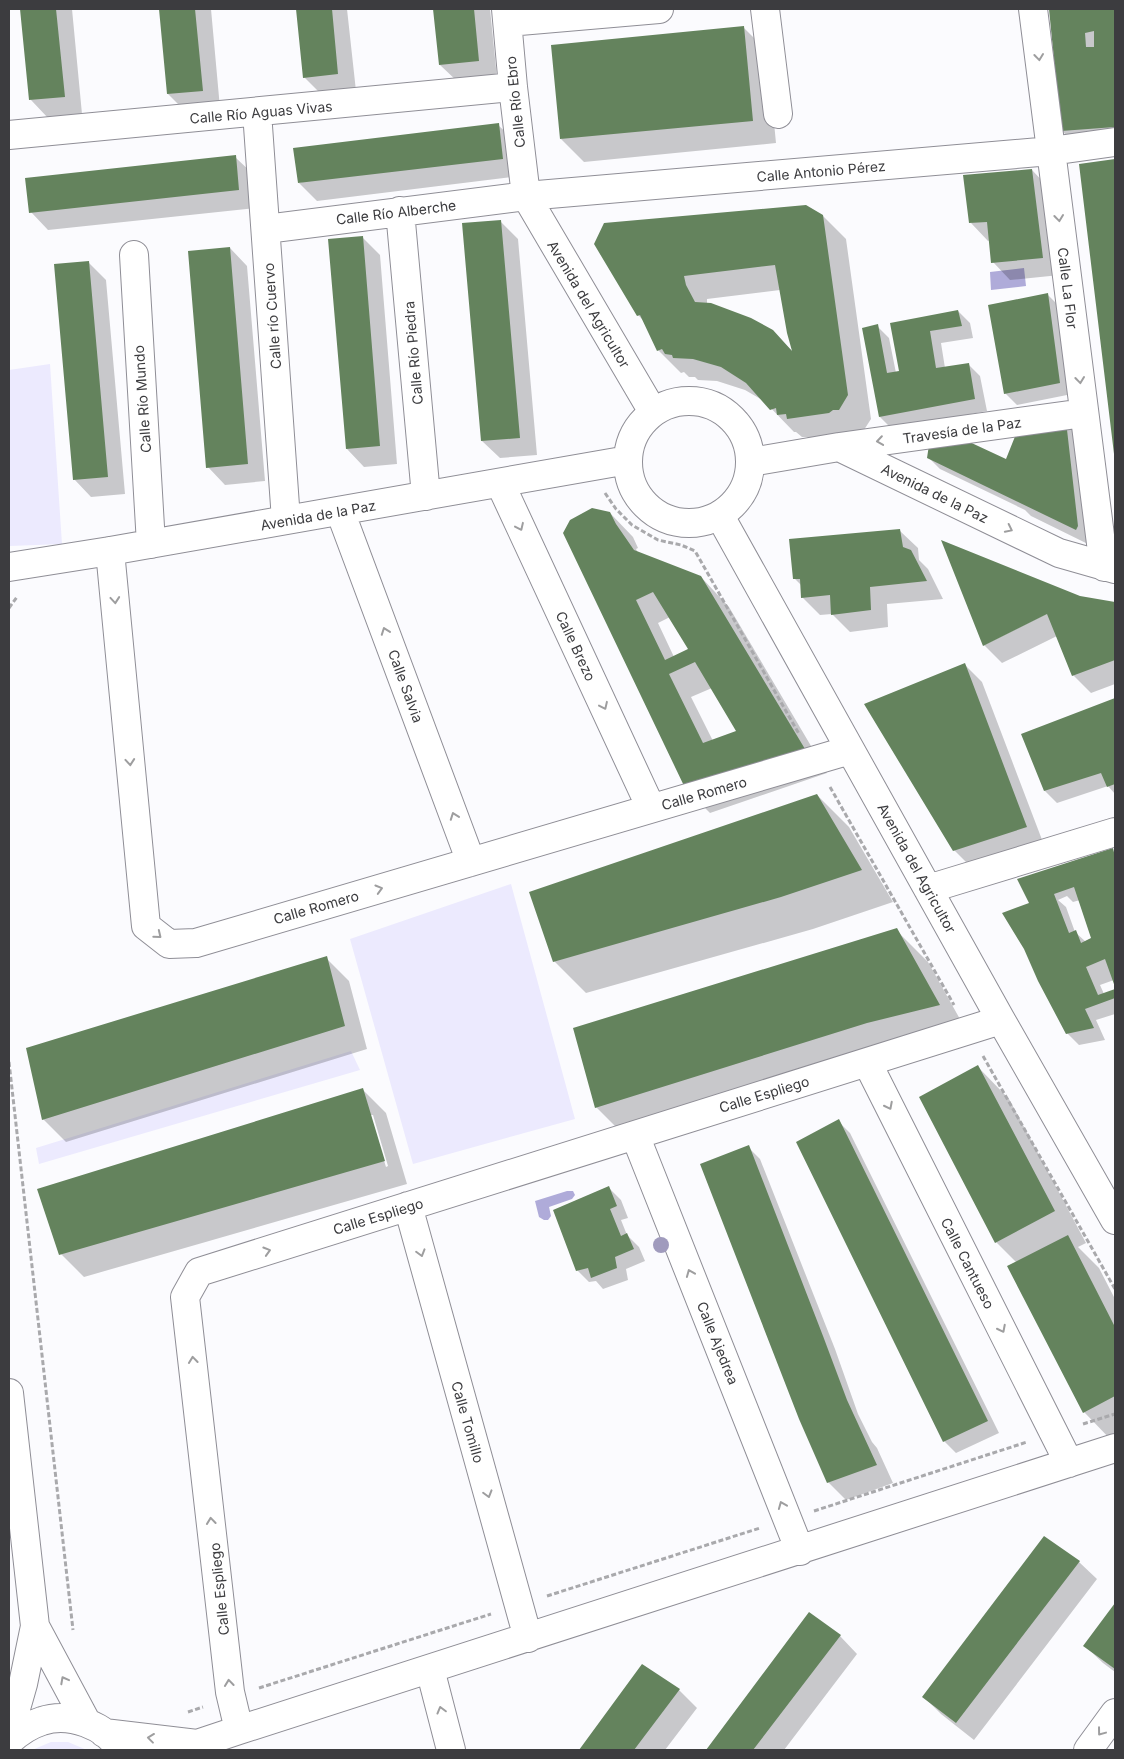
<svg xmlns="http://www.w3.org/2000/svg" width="1124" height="1759" font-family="Inter,sans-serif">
  <rect width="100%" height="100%" fill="#fbfbfe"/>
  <path fill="#eceafe" d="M50,364l12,180 -52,2 -1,-3v-173z
    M511,884l64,235 -162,45 -63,-225z
    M351,1051l9,19 -321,94 -3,-16z
    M51,1742h17l19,8h-55z"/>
  <path fill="#afabd9" d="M1024,268l2,18 -35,4 -1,-18z
    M567,1191h6l2,4 -3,4 -23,8 2,9 -3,4h-4l-5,-3 -4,-16z"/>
  <path fill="#0003" fill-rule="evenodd" d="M22,9h50l10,105 -34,4 -17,-18z
    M160,9h51l9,99 -34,4 -18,-18z
    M298,9h49l9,82 -34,4 -18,-18z
    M434,9h56l7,69 -39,4 -18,-17z
    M1050,9h65v137l-35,2 -18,-17z
    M744,28l23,23 9,92 -192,19 -23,-23z
    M498,125l18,17 4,34 -203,25 -18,-18z
    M235,157l18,17 3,34 -208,22 -17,-18z
    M1115,161v292l-35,-288z
    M1032,170l17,18 11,87 -50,5 -17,-18 -3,-22 -2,1 -17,-18z
    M823,216l23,23 25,180 -9,14 -51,8 -4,-4h-5l-6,-5h-2l-30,-31 -19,-11 -28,-9 -19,-1 -3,-3h-6l-5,-5 -3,1 -23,-23 -14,-29 -6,-6 -43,-71zM780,290l13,62 -21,-21 -65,-27v-5z
    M500,221l18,18 19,216 -37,3 -18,-17z
    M362,237l18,18 17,209 -33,3 -17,-18z
    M230,248l17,18 18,215 -40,4 -17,-18z
    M88,262l18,18 19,214 -34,3 -17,-18z
    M1047,294l12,12 13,88 -55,11 -12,-12z
    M958,311l12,12 3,15 -32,5 4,25 23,-4 12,12 7,35 -95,18 -12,-12 -3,-91 12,12 7,35 5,-1 -9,-48z
    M1064,421l18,17 12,109 -63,-31 -6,-6 -85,-41 -12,-12 79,3z
    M610,513l23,24 5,11 -2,1 2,4 63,24 28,30 98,166 -117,40 -23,-23zM670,617l19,32 -15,8 -16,-34zM712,688l26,44 -25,9 -22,-44z
    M900,531l18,17 1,12 9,9 15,30 -56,5 1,23 -38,5 -18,-18 -12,1 -18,-18v-11l-8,-8z
    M1080,597l35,6v81l-24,9 -18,-18 -16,-39 -55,27 -18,-18z
    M965,665l17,17 62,163 -72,23 -18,-18z
    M1115,699v95l-7,-8 -51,17 -12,-12 -22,-57z
    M817,795l32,32 44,75 -80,27 -227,64 -32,-32z
    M1112,850l3,3v131l-1,-4 -14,5 4,9 11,-4v24l-19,6 9,20 -26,5 -12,-12 -35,-129zM1067,896l6,6 7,-2 13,39 -7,3 -11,-10 -9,-25 -8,-7z
    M896,930l32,32 42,75 -351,93 -23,-23z
    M326,958l23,23 18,68 -301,93 -23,-23z
    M978,1067l31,32 77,144 -8,4 21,21 16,31v145l-31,-32 -67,-149 -21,-21z
    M363,1090l23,23 21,71 -323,93 -23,-23zM370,1115h3l15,51 -2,1z
    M838,1121l12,12 149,300 -43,20 -12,-12z
    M748,1147l12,12 75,190 23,65 14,28 5,6 16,35 -47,17 -18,-18z
    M609,1188l12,12 7,18 -7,2 6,15 12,12 6,14 -19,8 2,11 -25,9 -7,-8 -7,1 -12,-12z
    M1079,1562l18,17 -123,161 -33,-26 -17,-17z
    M1115,1605v67l-12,-9 -18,-17z
    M809,1614l31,22 17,18 -73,96h-77z
    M643,1665l36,25 18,18 -32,42h-84z"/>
  <path fill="#64835d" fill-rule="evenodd" d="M20,9h36l9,88 -36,3z
    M159,9h36l8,82 -36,3z
    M296,9h36l6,65 -35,4z
    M433,9h41l5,52 -40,4z
    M1049,9h66v118l-54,4zM1094,31v16h-8l-1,-14z
    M744,26l9,95 -193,18 -9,-94z
    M499,123l4,36 -205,24 -5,-35z
    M236,155l3,35 -210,23 -4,-35z
    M1115,159v295h-1l-35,-290z
    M1032,169l11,89 -52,5 -4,-41 -18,1 -6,-48z
    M806,205l17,10 25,180 -9,15h-6l-4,3 -42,6 -1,-5 -9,1 -1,-7 -6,2 -24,-27 -25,-16 -28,-8 -20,-1 -1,-3 -7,-1 -3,-5 -5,2 -17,-36 -3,1 -43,-72 10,-21zM775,265l12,68 5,18 -19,-21 -22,-12 -40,-15 -16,-1 -9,-17 -2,-9z
    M501,220l19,218 -39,3 -19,-218z
    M363,236l17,210 -34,3 -18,-210z
    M230,247l18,217 -42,4 -18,-217z
    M89,261l19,216 -35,3 -19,-216z
    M1048,293l12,90 -56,11 -16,-89z
    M958,310l4,16 -32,5 6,37 33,-5 6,36 -96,18 -17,-89 16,-4 9,49 12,-2 -9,-48z
    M1066,421l12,105 -2,4 -149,-72 2,-13 34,-6 43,20 12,-30z
    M592,508l18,4 6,12 18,26 67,26 104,173 -119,41 -123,-257 7,-13zM653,592l35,57 -23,11 -29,-60zM695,662l41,69 -33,12 -34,-69z
    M900,529l3,18 8,3 16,31 -57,6 1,23 -40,5 -1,-20 -29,3 -1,-19h-7l-4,-40z
    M941,540l139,56 35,6v58l-43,16 -25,-62 -64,32z
    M965,663l62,164 -74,24 -89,-147z
    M1115,698v86l-8,3 -6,-14 -57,18 -23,-57z
    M817,794l45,76 -81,27 -228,65 -24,-70z
    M1113,848l2,9v130l-10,-28 -19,8 12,28 17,-6v9l-30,11 9,19 -28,6 -28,-53 -14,-32 -22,-36 27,-10 -12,-24zM1074,887l17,51 -10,5 -5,-13 -7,3 -15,-39z
    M897,928l43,77 -73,18 -272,85 -22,-80z
    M327,956l18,70 -303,94 -16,-72z
    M978,1065l77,146 -60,32 -76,-146z
    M363,1088l22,73 -326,94 -22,-66z
    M839,1119l149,302 -45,21 -147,-300z
    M749,1145l74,191 24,64 30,65 -50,18 -28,-64 -99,-255z
    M609,1186l8,20 -7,3 11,27 6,-3 7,16 -19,8 2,11 -26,10 -3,-10 -12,3 -23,-61z
    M1068,1235l47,92v69l-32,17 -76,-147z
    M1044,1536l36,25 -124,162 -34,-26z
    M1115,1603v66l-32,-23z
    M809,1612l32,23 -88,115h-47z
    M642,1664l38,25 -46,61h-55z"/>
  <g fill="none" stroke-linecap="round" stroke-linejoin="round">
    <g stroke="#8f8e96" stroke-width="30">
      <path id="minor" d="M506,9l7,78 13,109 127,216
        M765,9l13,105
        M1033,9l71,558
        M508,22l151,-13
        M257,112l29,408
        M9,135l504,-48
        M400,211l26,285
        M266,229l260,-33 525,-45 64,-9
        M134,255l17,289
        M628 462a61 61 0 1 1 122 0a61 61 0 1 1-122 0Z
        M839,447l220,106 56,16
        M751,462l88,-15 245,-34
        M500,483l151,325
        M340,511l131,351
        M720,516l281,504 114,200
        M110,551l36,375 23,18 27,-1 654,-193
        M9,567l101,-16 518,-91
        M928,889l187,-57
        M867,1062l202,401
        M635,1135l165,416
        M408,1206l120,432
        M9,1393l26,233 -12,58 -14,49
        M35,1626l52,97
        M430,1669l21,81
        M239,1730l-9,-38 -45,-395 14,-25 802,-252
        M104,1733l93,11
        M9,1741c10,-9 20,-16 33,-20 27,-9 64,4 78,29
        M191,1750l6,-6 42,-14 876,-282
        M1088,1750l27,-37"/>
    </g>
    <path stroke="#a9a9ac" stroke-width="3" stroke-dasharray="5 2.5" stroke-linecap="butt" d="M605,493l11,16 16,16 26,15 23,5 14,6 104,183
      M9,608l8,-11
      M830,787l124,218
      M983,1056l132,233
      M9,1062l64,568
      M1083,1424l32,-10
      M814,1511l213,-69
      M547,1596l213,-68
      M259,1688l232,-74
      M188,1712l15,-5"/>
    <use href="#minor" stroke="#fff" stroke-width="28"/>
  </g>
  <circle fill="#a09bbd" cx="661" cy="1245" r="8"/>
  <defs><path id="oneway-chevron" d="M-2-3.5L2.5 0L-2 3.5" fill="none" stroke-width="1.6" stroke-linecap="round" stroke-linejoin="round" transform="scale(1.25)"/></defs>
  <g stroke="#9e9e9f">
    <use href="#oneway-chevron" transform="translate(1039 57) rotate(83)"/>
    <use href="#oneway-chevron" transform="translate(1059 218) rotate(83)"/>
    <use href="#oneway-chevron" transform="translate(1080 380) rotate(83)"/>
    <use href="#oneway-chevron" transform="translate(880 441) rotate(172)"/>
    <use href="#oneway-chevron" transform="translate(520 527) rotate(65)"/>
    <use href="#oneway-chevron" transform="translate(1009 529) rotate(26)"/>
    <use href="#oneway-chevron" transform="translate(115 600) rotate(85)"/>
    <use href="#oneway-chevron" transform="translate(385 631) rotate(-110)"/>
    <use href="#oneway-chevron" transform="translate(604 706) rotate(65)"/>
    <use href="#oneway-chevron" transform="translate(130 762) rotate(85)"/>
    <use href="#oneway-chevron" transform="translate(454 816) rotate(-110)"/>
    <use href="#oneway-chevron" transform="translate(379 889) rotate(-16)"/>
    <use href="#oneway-chevron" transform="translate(158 935) rotate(39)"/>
    <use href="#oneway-chevron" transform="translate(889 1106) rotate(63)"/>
    <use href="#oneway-chevron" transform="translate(267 1251) rotate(-17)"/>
    <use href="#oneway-chevron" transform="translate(421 1253) rotate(74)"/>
    <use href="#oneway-chevron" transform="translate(690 1273) rotate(-112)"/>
    <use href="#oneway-chevron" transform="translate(1002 1329) rotate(63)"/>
    <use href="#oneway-chevron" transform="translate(193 1360) rotate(-96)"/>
    <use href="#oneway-chevron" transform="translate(488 1494) rotate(74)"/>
    <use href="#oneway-chevron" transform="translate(782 1505) rotate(-112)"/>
    <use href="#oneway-chevron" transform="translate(211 1521) rotate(-96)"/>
    <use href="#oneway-chevron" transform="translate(64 1680) rotate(-118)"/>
    <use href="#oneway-chevron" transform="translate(229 1683) rotate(-96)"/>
    <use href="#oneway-chevron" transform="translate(441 1710) rotate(-105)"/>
    <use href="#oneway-chevron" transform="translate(1101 1732) rotate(127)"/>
    <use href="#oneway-chevron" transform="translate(151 1738) rotate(-173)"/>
  </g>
  <g text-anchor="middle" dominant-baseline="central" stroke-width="5" stroke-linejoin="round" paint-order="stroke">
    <g font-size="14" fill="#3c3c3f" stroke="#fff">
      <text transform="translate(515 102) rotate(-96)">Calle Río Ebro</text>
      <text transform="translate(261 112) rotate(-5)">Calle Río Aguas Vivas</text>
      <text transform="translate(821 171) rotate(-5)">Calle Antonio Pérez</text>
      <text transform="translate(396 212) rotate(-7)">Calle Río Alberche</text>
      <text transform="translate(1068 288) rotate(83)">Calle La Flor</text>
      <text transform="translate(589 304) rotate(59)">Avenida del Agricultor</text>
      <text transform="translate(272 316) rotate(-94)">Calle río Cuervo</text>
      <text transform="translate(413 353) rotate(-95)">Calle Río Piedra</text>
      <text transform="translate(142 399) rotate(-94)">Calle Río Mundo</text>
      <text transform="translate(962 430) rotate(-8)">Travesía de la Paz</text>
      <text transform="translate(935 493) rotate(26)">Avenida de la Paz</text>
      <text transform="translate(318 515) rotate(-10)">Avenida de la Paz</text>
      <text transform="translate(576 646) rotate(65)">Calle Brezo</text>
      <text transform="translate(406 686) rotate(70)">Calle Salvia</text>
      <text transform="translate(704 793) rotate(-16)">Calle Romero</text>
      <text transform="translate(917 868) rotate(61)">Avenida del Agricultor</text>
      <text transform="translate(316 907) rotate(-16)">Calle Romero</text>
      <text transform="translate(764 1094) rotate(-17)">Calle Espliego</text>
      <text transform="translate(378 1216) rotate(-17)">Calle Espliego</text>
      <text transform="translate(968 1263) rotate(63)">Calle Cantueso</text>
      <text transform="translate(718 1343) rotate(68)">Calle Ajedrea</text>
      <text transform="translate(468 1422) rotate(74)">Calle Tomillo</text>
      <text transform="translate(219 1589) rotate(-96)">Calle Espliego</text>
    </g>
  </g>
  <rect width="1124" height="1759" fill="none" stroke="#3c3c3f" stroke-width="20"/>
</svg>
